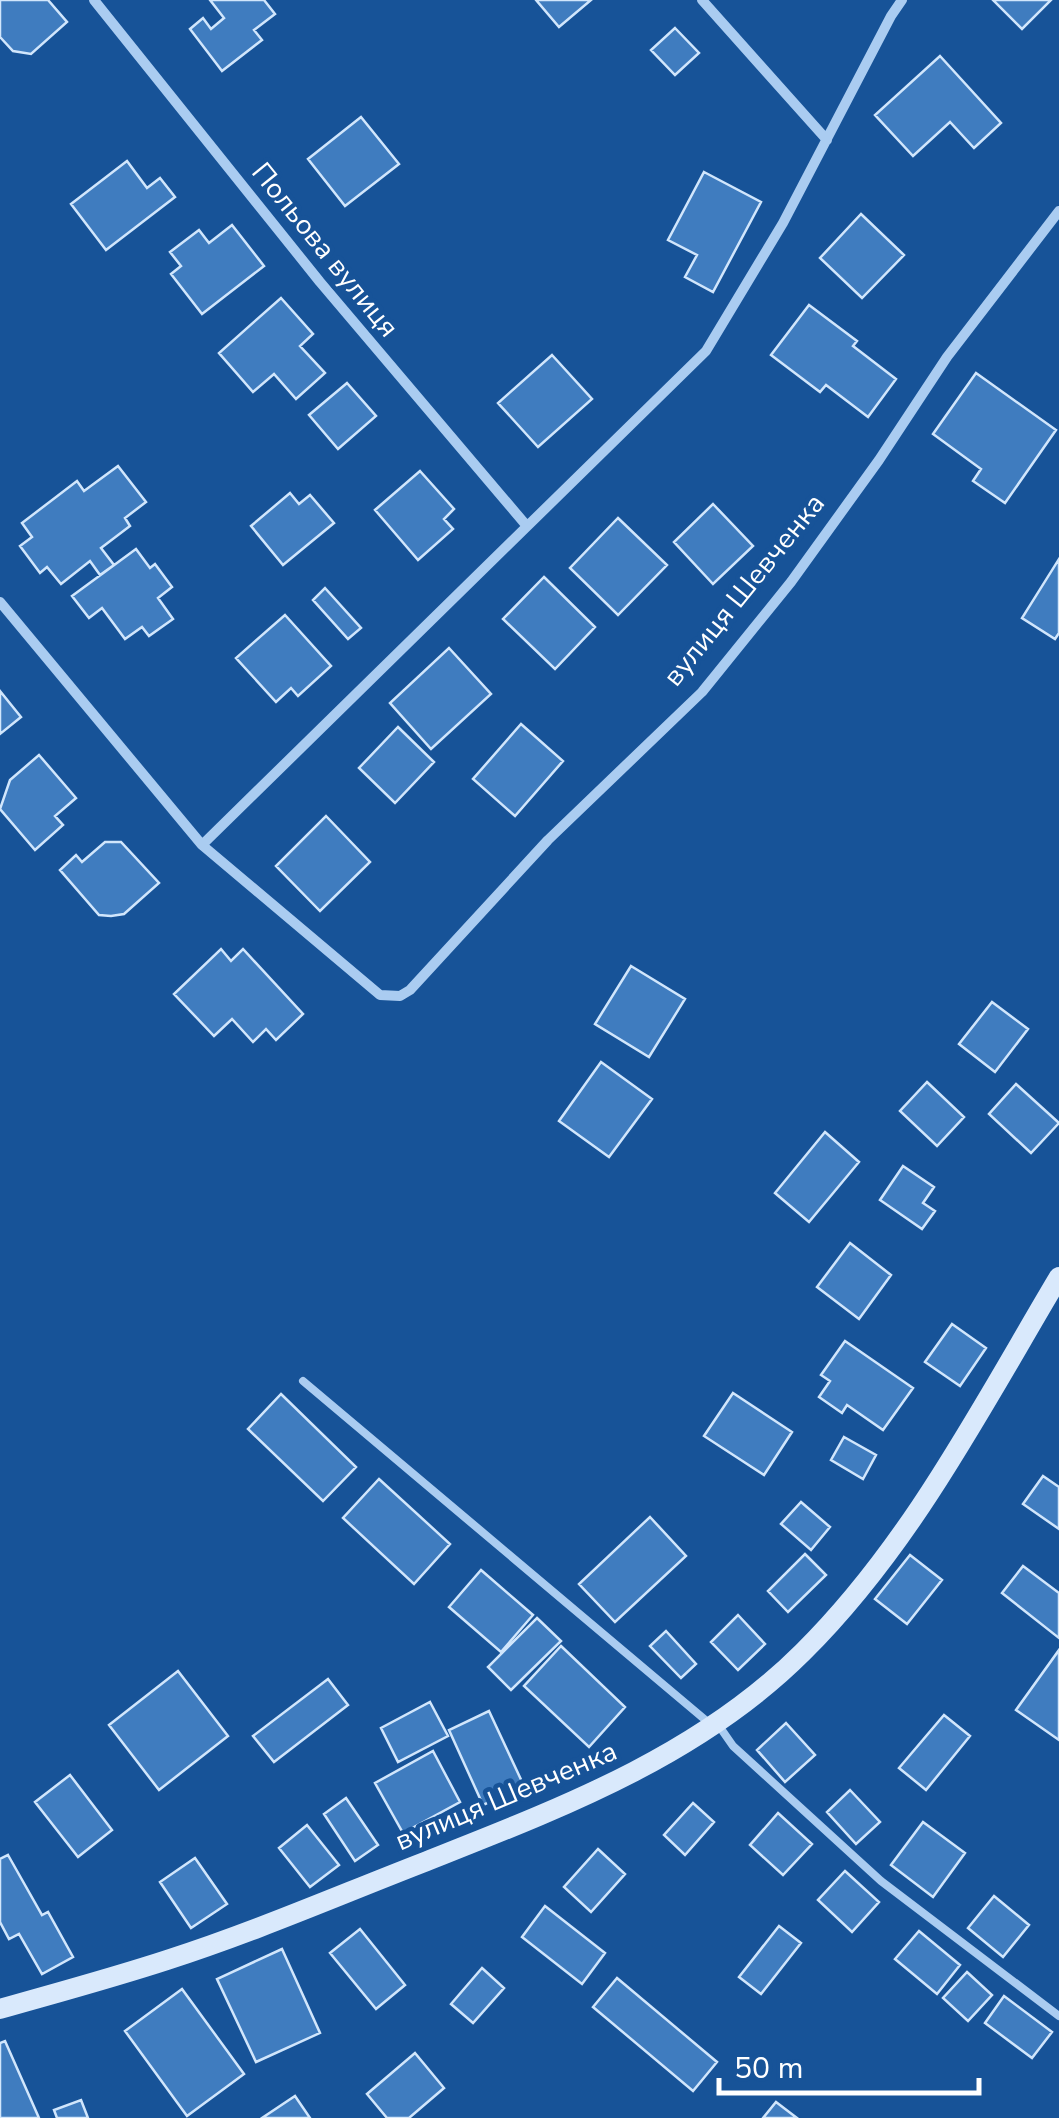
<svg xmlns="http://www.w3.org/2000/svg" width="1059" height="2118" font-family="'Nunito Sans',sans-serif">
  <rect width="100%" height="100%" fill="#175398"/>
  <path fill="#3f7cbf" stroke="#d1e6fc" stroke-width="2.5" d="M0,0h48l19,22 -36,32 -18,-3 -13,-14z
    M210,0h54l11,14 -21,16 8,10 -40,31 -32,-42 13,-11 8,11 13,-11z
    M536,0h55l-32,27z
    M993,0h58l-29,29z
    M675,28l24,25 -24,22 -24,-25z
    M940,56l61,67 -27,25 -24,-26 -37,34 -38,-41z
    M361,117l38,47 -54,42 -37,-47z
    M127,161l20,27 13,-10 15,19 -69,53 -35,-46z
    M704,172l57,30 -48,90 -28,-15 12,-22 -29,-15z
    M861,214l43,41 -42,43 -42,-40z
    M232,225l32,41 -62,48 -31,-40 10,-8 -11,-14 29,-22 10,13z
    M281,298l32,36 -13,12 25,27 -29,26 -22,-25 -21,18 -34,-39z
    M809,305l48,36 -4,5 43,33 -28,38 -42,-32 -6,7 -49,-37z
    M552,355l40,44 -54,48 -40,-44z
    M976,373l80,57 -51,73 -32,-22 8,-12 -48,-35z
    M347,383l29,33 -38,33 -29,-34z
    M118,466l28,36 -21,16 5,8 -29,22 13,17 -14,10 -10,-14 -29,23 -14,-17 -7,6 -20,-27 12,-9 -10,-14 55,-42 7,10z
    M420,471l34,38 -10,10 9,10 -35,31 -43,-50z
    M290,493l9,11 11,-9 24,28 -51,42 -32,-39z
    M713,504l40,42 -40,38 -39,-42z
    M618,518l49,47 -49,50 -48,-47z
    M136,549l14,19 5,-4 17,23 -14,11 15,21 -24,17 -7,-9 -17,12 -23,-31 -13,10 -17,-22z
    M1059,559v74l-4,6 -33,-21z
    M544,577l51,50 -40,42 -52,-50z
    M325,588l36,40 -13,11 -35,-39z
    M285,615l46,51 -33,30 -7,-8 -15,14 -40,-44z
    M449,648l42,46 -60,55 -41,-46z
    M0,691l21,26 -21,17z
    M521,724l42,37 -48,55 -42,-37z
    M398,727l36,35 -39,41 -36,-35z
    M39,755l37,43 -21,18 8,9 -28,25 -35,-41 10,-29z
    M326,816l44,46 -50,49 -44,-45z
    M105,842h16l38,41 -35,31 -13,2 -12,-1 -39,-45 16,-15 6,7z
    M221,949l10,12 12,-12 60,65 -27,26 -10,-11 -13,13 -21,-23 -18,17 -40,-42z
    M631,966l54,33 -36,58 -54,-33z
    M992,1002l36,27 -33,43 -36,-28z
    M601,1062l51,37 -43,58 -50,-36z
    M927,1082l37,35 -27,29 -37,-35z
    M1016,1084l43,39 -28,30 -42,-39z
    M825,1132l34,30 -50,60 -34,-29z
    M903,1166l31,21 -11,16 12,8 -13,18 -42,-29z
    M850,1243l41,32 -32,44 -42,-32z
    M952,1324l34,24 -26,38 -35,-24z
    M845,1341l68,47 -30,42 -36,-25 -5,8 -23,-16 11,-16 -9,-6z
    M733,1393l59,39 -28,43 -60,-39z
    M281,1394l75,73 -33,34 -75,-72z
    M844,1437l32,18 -13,24 -32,-19z
    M1043,1476l16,11v42l-36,-25z
    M379,1479l71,65 -36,40 -71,-66z
    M801,1502l29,25 -19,23 -30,-26z
    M650,1517l36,39 -71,66 -36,-38z
    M805,1554l21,21 -38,37 -20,-21z
    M910,1555l32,25 -35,44 -32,-25z
    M1023,1566l36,27v45l-57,-45z
    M481,1570l52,45 -32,37 -52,-45z
    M738,1615l27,29 -27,26 -27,-28z
    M537,1618l24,23 -50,49 -23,-23z
    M666,1631l30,33 -15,14 -31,-32z
    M561,1646l64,61 -36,40 -65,-61z
    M1059,1650v90l-43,-30z
    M178,1671l50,65 -69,54 -50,-65z
    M328,1679l20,26 -74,57 -21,-26z
    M430,1702l18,34 -50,26 -17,-34z
    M489,1711l35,75 -41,19 -34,-75z
    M944,1715l26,21 -44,54 -27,-22z
    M786,1723l29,32 -30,27 -28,-32z
    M433,1751l27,51 -57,31 -28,-50z
    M70,1775l42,55 -34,27 -43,-55z
    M850,1790l30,32 -24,22 -29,-32z
    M346,1798l32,47 -23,16 -31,-47z
    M693,1803l21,19 -29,33 -21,-20z
    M778,1813l34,31 -29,31 -33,-30z
    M923,1822l42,31 -32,44 -42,-32z
    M307,1825l32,40 -29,22 -31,-39z
    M598,1849l27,25 -34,38 -27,-25z
    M8,1855l34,60 6,-3 25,45 -31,17 -23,-40 -10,5 -9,-17v-63z
    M195,1858l32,46 -36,24 -31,-46z
    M845,1871l34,31 -27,30 -34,-32z
    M994,1896l35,29 -26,32 -35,-29z
    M545,1906l60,47 -23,31 -60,-47z
    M779,1926l22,17 -40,51 -22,-17z
    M360,1929l45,56 -29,24 -46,-56z
    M919,1931l41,34 -23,29 -42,-35z
    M282,1949l38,84 -64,29 -39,-83z
    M482,1968l22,20 -31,35 -22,-19z
    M967,1972l25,23 -24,26 -25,-23z
    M617,1978l100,84 -24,29 -100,-84z
    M182,1989l62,85 -57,42 -62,-85z
    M1004,1996l48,36 -20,26 -47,-35z
    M5,2041l34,77h-39v-75z
    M415,2053l29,35 -35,30h-22l-20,-24z
    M295,2096l15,22h-48z
    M81,2100l7,18h-31l-3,-8z
    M776,2102l21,16h-34z"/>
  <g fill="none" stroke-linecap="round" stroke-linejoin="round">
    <path stroke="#aaccf1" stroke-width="8" d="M303,1381l406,342
      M717,1723l16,23 148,135 178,135"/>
    <path stroke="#aaccf1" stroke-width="10" d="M94,0l226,282 206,243
      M702,0l125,140
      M0,602l202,243 178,150 20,1 10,-6 138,-150 154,-148 89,-110 88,-122 68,-103 112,-146
      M202,845l504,-494 77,-128 108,-207 11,-16"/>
    <path stroke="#d9e9fc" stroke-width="20" d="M0,2009c56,-16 112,-31 167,-49 87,-28 170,-64 255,-97 136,-54 276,-106 381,-211 108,-107 179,-246 256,-375"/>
  </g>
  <g text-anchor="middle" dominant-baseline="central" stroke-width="9" stroke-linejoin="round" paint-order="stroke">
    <g font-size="28" fill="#fff" stroke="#175398">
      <text transform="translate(325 250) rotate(51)">Польова вулиця</text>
      <text transform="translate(744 590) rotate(-51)">вулиця Шевченка</text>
      <text transform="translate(506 1796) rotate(-23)">вулиця Шевченка</text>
    </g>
  </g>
  <path d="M719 2078v15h260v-15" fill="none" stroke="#ffffff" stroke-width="5"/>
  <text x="734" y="2078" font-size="30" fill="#ffffff" stroke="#175398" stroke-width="8" paint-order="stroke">50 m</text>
</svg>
